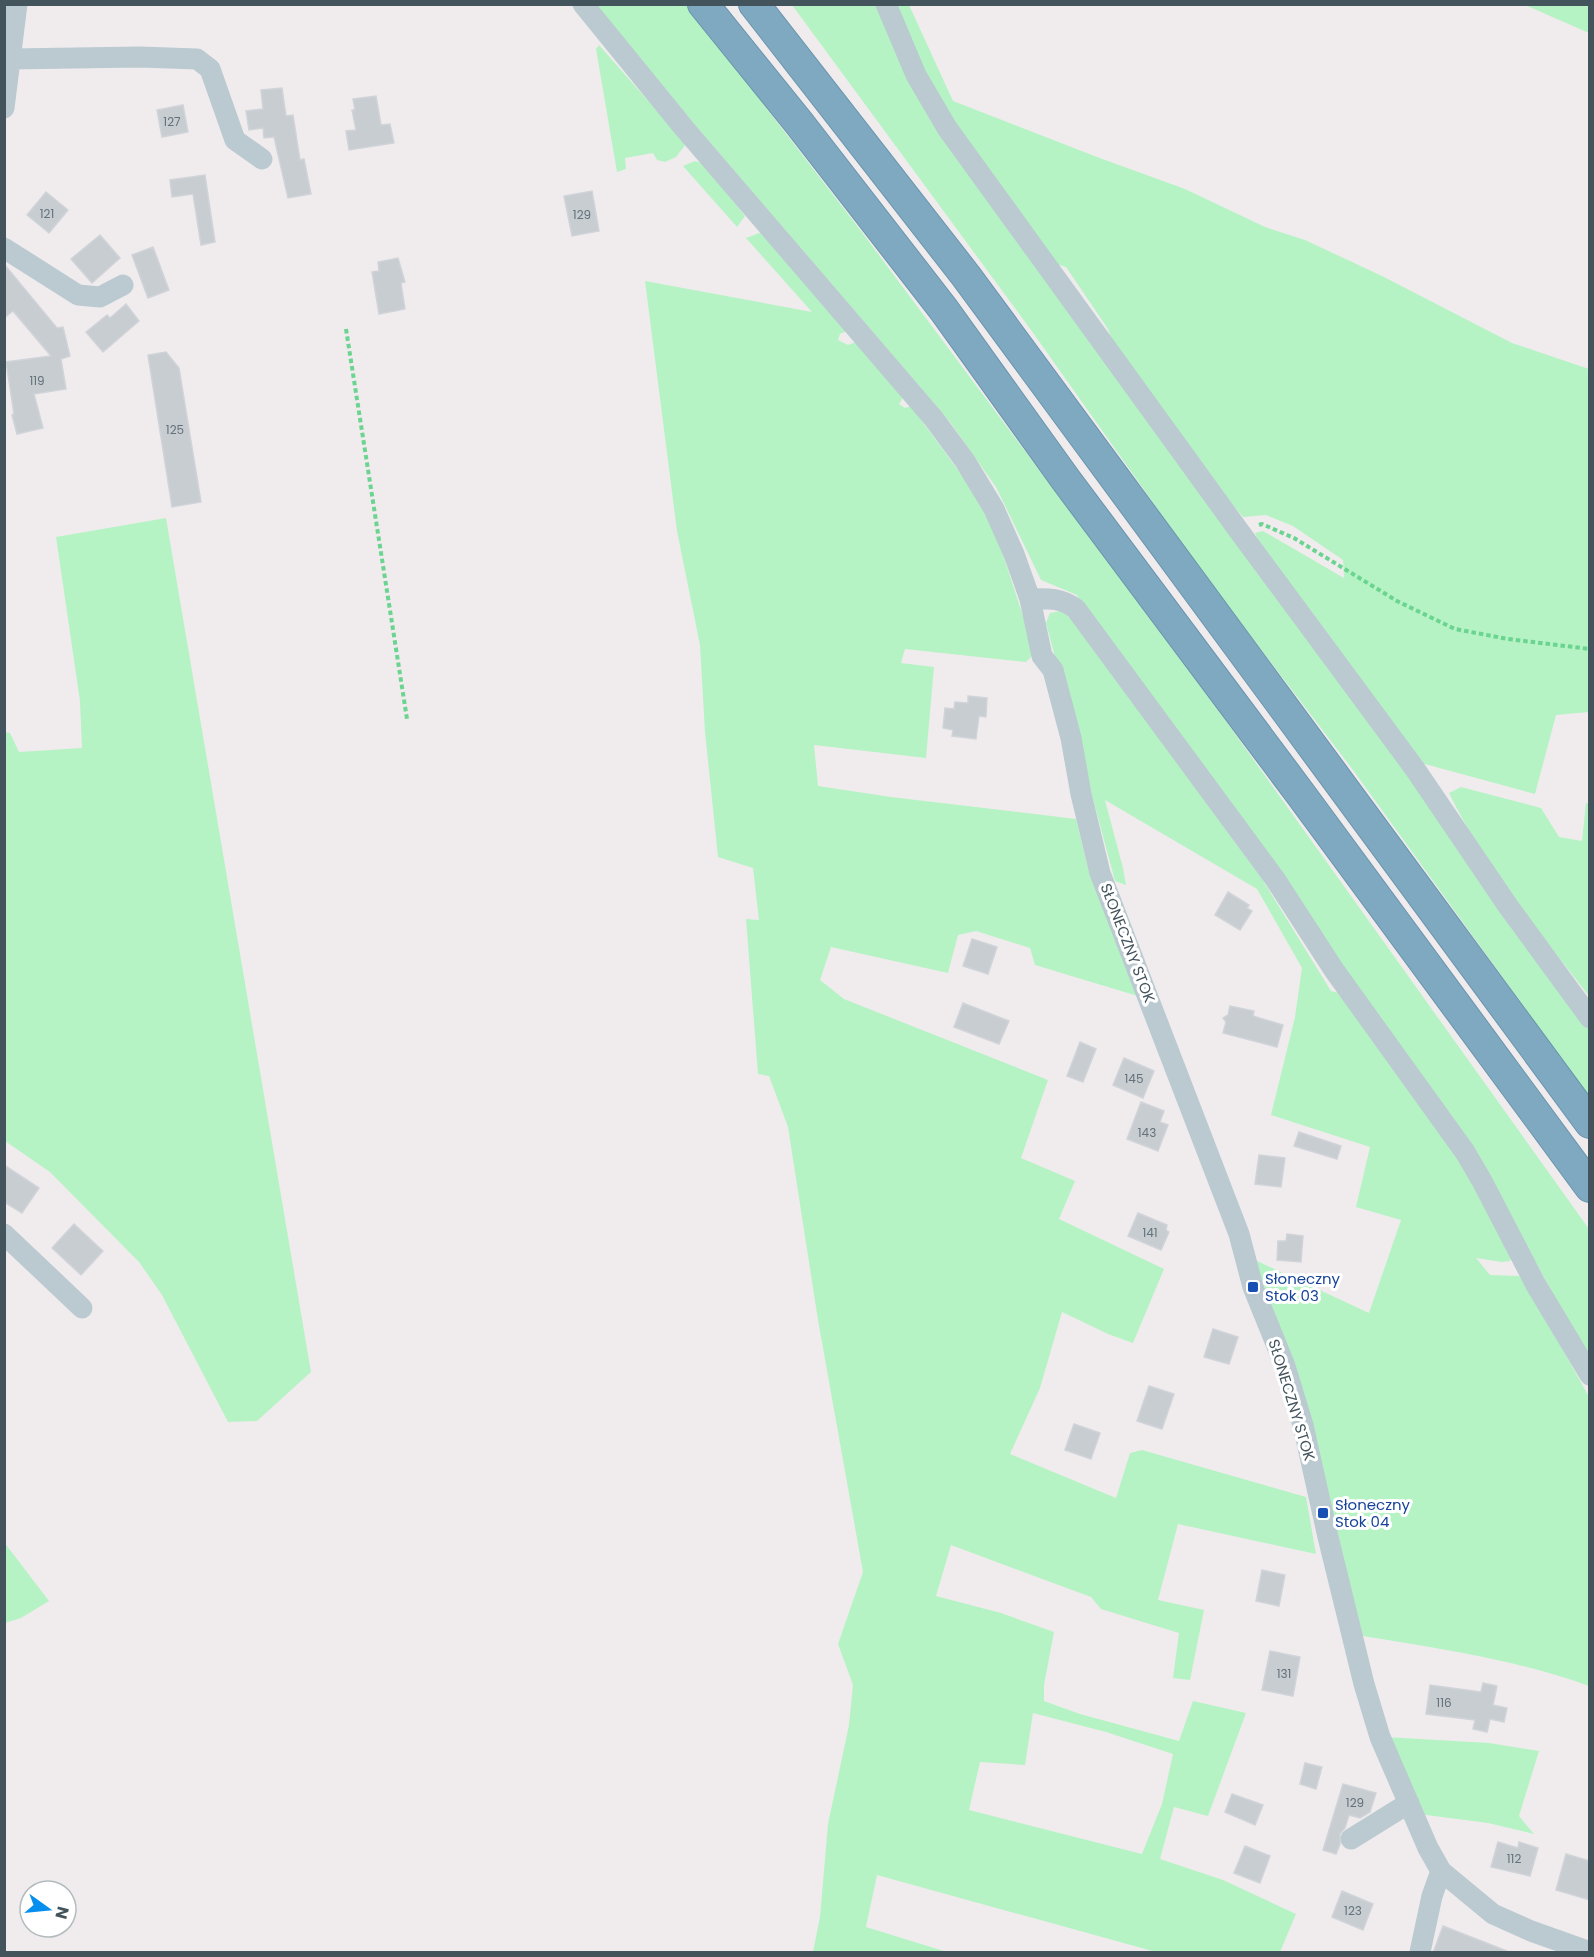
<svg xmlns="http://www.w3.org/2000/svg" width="1594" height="1957" font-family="Poppins,sans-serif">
  <rect width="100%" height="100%" fill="#f0eced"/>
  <path fill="#b5f3c4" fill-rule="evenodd" d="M592,5h95l174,226 357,479 371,519v131l-62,-114 -440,-632 -10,-19 -36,-15 -45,-93 -46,-65z
    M792,5h87l22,54 688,967v71l-236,-327 -148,-194 -174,-246z
    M893,5h16l44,96 144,56 88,32 80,38 40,13 77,36 130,67 77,26v343l-33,3 -21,79 -114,-31 -156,-208 -10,-22 8,-2 81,47 -1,-18 -50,-34 -27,-11 -23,2 -17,-20 -115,-159 -3,-9 -42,-62 -10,-3 -82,-110 -48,-80z
    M1525,5h64v28z
    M599,45l87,99 -10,13 -11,5 -8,-2 -4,-7 -28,5 1,11 -9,3 -21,-123z
    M695,161l9,3 41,52 -8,11 -54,-61z
    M762,232l85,99 -7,3 -2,6 10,5 8,-3 48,54 -5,8 6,4 6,-2 52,71 33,56 39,120 -9,9 -121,-13 -4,14 33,4 -8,91 -112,-13 4,41 73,11 185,22 12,49 53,129 -106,-32 -5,-17 -54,-17 -18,4 -10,38 -117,-26 -11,33 24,19 204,81 -27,78 54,23 -16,38 105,50 -31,74 -25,-9 -46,-22 -22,76 -30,66 106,44 14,-45 12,-3 164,47 10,57 -138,-30 -20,76 46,10 -14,70 -17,-2 6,-45 -78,-24 -10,-12 -140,-52 -15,51 65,17 53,19 -10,53v16l36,13 99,27 14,-40 53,12 -38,103 -34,-9 -14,52 63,21 73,34 -16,38h-124l-279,-77 -11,52 81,25h-134l7,-35 8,-93 21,-99 4,-40 -15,-41 25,-72 -45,-252 -30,-193 -19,-51 -11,-2 -12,-155 13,1 -6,-52 -35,-11 -13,-125 -5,-87 -23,-114 -32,-250 167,31 -66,-74zM1033,1713l73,19 67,22 -11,50 -20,50 -173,-44 11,-48 45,3z
    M166,518l145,854 -54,49 -29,1 -66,-127 -23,-33 -89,-90 -45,-31v-409l5,1 9,19 63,-4 -2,-47 -24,-164z
    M1061,611l13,10 188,258 69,112 15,4 115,165 51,95 -2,6 -8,1 -26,-4 14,17 29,1 7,7 63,114v289c-75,-27 -153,-38 -232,-51l-63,-268 -39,-107 114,53 32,-93 -45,-13 14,-60 -99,-32 24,-98 7,-49 -45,-79 -152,-89 18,68 3,17 -11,-4 -69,-258 4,-10z
    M1461,787l80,21 18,29 23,4 4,-38 3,1v192c-50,-64 -104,-129 -140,-203z
    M4,1542l45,59 -28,17 -16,5z
    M1385,1737l104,6 50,8 -20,65 15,18 -46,-11 -69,-9z"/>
  <path fill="#c8cdd2" stroke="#d0d4d9" stroke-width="1.5" d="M282,88l4,28 7,-1 7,45 4,-1 7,35 -23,4 -14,-61 -10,1 -1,-10 -14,2 -3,-19 17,-2 -2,-19z
    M376,96l5,29 9,-1 4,19 -45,7 -3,-19 10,-1 -4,-20h3l-2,-11z
    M183,105l5,27 -26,5 -5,-27z
    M205,175l10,67 -14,3 -8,-51 -21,3 -2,-17z
    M592,191l7,40 -27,5 -8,-40z
    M46,192l22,18 -19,23 -22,-18z
    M100,235l20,23 -28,25 -21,-24z
    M153,247l16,43 -21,8 -16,-43z
    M398,258l7,24 -4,1 4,26 -26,5 -7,-42 7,-1 -1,-9z
    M4,264l53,64 6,-1 7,29 -9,3 5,30 -32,5 9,34 -26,6 -5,-19 2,-1 -8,-52 45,-6 -38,-45 -9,7z
    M126,304l13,17 -36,31 -17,-20 21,-17 3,3z
    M166,352l13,16 22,134 -29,5 -24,-152z
    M968,696l19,2 -1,19 -7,-1 -3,23 -24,-3 1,-6 -10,-2 2,-20 9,1 1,-7 13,1z
    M1228,892l21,13 -2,3 5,3 -12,19 -25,-15z
    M972,939l25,8 -9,27 -25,-8z
    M963,1003l46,18 -10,23 -45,-17z
    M1230,1006l24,5 -1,5 30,9 -6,22 -54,-14 3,-11 -3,-4 5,-3z
    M1080,1042l16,7 -13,33 -16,-6z
    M1124,1058l30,13 -11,27 -30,-13z
    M1141,1102l23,9 -4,11 8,3 -10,26 -31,-12z
    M1299,1132l42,14 -4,13 -43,-13z
    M1259,1155l26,3 -4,29 -26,-3z
    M4,1165l35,23 -17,25 -18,-11z
    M1138,1213l29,12 -1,5 3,2 -8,18 -33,-14z
    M74,1224l29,27 -22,24 -29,-27z
    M1287,1234l16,2 -2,26 -24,-2 1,-19h8z
    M1213,1329l25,8 -9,27 -25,-7z
    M1149,1386l25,8 -12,35 -25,-8z
    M1074,1424l26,9 -9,26 -26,-9z
    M1262,1570l23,5 -6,31 -23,-5z
    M1270,1651l30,6 -7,39 -31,-6z
    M1483,1683l14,3 -4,19 14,3 -3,14 -14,-3 -3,13 -14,-3 2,-9 -49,-6 4,-29 51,7z
    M1305,1763l17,4 -6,22 -16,-5z
    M1343,1784l33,9 -6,19 -10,6 -11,-3 -4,13 -5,6v10l-4,10 -13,-4z
    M1232,1794l31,11 -8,20 -30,-13z
    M1498,1842l20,6 1,-6 19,6 -8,28 -39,-9z
    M1245,1846l25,10 -10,27 -26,-10z
    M1566,1854l24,7v39l-34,-10z
    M1342,1891l31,13 -10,26 -31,-13z
    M1443,1926l64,25v2h-74z"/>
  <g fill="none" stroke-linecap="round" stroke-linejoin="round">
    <g stroke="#6a94ad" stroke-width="32">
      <path id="highway" d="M703,4l96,119 145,187 122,170 236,316 288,391
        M754,4l212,272 624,847"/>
    </g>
    <path stroke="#6ad490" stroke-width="4" stroke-dasharray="4.5 3" stroke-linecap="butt" d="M346,329l61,390
      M1259,525l3,-1 32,14 103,63 58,28 53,10 82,10"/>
    <path stroke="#bbcad1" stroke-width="21" d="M583,4l101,124 250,291 31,42 29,48 20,45 16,45 12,57 11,14 18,68 10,56 19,79 139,361 14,53 32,79 18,59 25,112 36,147 16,53 48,111 13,23 52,43 38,17 59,21
      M886,4l30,71 31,53 292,403 176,238 93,137 82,112
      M10,59l130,-2 57,2 13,10 25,71 27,19
      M4,108l13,-104
      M4,248l74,47 22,2 23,-12
      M1030,599c18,-1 32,-1 46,10l199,270 59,91 131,182 17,29 54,104 54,90
      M4,1234l78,74
      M1351,1839l58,-36
      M1420,1952l12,-56 9,-25"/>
    <use href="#highway" stroke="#7ea9c1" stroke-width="30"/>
  </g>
  <g fill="#1a4fb4" stroke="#fff" stroke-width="2">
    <rect x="1247" y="1281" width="12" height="12" rx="3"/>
    <rect x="1317" y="1507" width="12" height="12" rx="3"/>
  </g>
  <g text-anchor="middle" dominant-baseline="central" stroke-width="6" stroke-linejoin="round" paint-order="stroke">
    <g font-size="12" fill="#64727a">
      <text x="172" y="121">127</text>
      <text x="47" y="213">121</text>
      <text x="582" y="214">129</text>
      <text x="37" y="380">119</text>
      <text x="175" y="429">125</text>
      <text x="1134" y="1078">145</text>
      <text x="1147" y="1132">143</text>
      <text x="1150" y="1232">141</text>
      <text x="1284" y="1673">131</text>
      <text x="1444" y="1702">116</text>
      <text x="1355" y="1802">129</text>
      <text x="1514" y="1858">112</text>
      <text x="1353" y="1910">123</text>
    </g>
    <g font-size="15" fill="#43545c" stroke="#fff">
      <text transform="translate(1128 943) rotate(69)">SŁONECZNY STOK</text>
      <text transform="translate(1292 1400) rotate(73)">SŁONECZNY STOK</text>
    </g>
    <g font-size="15" fill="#164399" stroke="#fff" text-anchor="start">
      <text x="1265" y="1278">Słoneczny<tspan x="1265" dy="17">Stok 03</tspan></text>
      <text x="1335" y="1504">Słoneczny<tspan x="1335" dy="17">Stok 04</tspan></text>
    </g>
  </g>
  <rect width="1594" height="1957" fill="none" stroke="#43545c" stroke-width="12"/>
  <g transform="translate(48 1909) rotate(105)"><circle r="28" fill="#ffffff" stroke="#b4bbbe" stroke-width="1.5"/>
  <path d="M0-4.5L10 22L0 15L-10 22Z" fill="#078fef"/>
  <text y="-9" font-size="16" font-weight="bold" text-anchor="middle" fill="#43545c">N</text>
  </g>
</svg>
